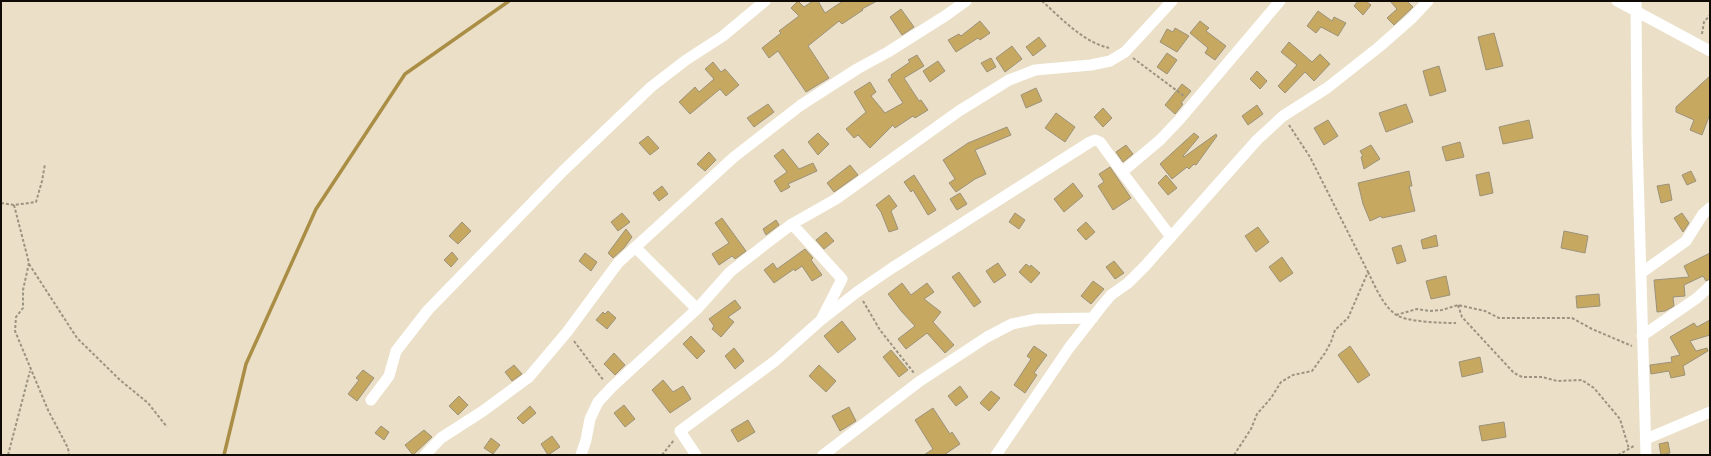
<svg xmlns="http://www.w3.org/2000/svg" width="1711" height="456" font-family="'PT Serif',serif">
  <rect width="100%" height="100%" fill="#ebe0c7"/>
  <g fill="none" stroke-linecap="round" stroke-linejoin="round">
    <path stroke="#aa8e46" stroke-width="3.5" d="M224,455l22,-91 70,-155 89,-135 104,-73"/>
  </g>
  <path fill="#c6a861" stroke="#9c927a" d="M798,1l6,6 9,-6h5l7,12 18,-12h34l-15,8 1,1 -21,14 -3,-3 -31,25 21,32 -23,14 -28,-41 -9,7 -7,-10 19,-15 -2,-2 20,-15 -8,-8z
    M1358,1h8l5,4 -8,10 -9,-9z
    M1390,1h17l6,6 -19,18 -7,-7 10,-9z
    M901,9l13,18 -12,8 -12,-18z
    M1318,11l14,10 2,-4 12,6 -8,13 -17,-9 -5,6 -9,-7z
    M980,21l10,12 -10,7 -2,-2 -22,14 -8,-12 11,-6 2,2z
    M1200,21l9,7 -3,3 20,15 -11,14 -10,-7 3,-5 -18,-15z
    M1175,28l14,8 -12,16 -17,-10 7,-13 6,3z
    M1494,33l9,33 -17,4 -8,-33z
    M1039,37l7,9 -13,10 -7,-9z
    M1289,42l23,20 8,-8 10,10 -16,17 -9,-9 -20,21 -7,-7 19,-21 -16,-13z
    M1012,46l10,13 -17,13 -9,-14z
    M1167,53l10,7 -10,14 -10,-7z
    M917,55l7,11 -20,12 15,23 2,-1 7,10 -13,8 -2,-2 -18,12 -2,-3 -23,23 -12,-13 -4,3 -8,-9 20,-17 -12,-20 16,-10 6,10 -5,4 14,17 18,-10 -15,-23 4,-3 -1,-2 19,-13 -2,-2z
    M991,58l5,9 -9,5 -6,-9z
    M938,61l7,10 -15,11 -7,-11z
    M713,62l8,10 4,-3 14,16 -13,11 -6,-7 -30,25 -11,-12 16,-15 4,5 15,-13 -9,-10z
    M1439,66l7,25 -16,5 -7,-25z
    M1257,71l10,10 -7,8 -10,-10z
    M1710,76v38l-8,21 -12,-5 4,-10 -18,-8v-5z
    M1182,84l9,7 -10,12 2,1 -8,10 -10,-9z
    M1036,88l6,13 -16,7 -5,-13z
    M768,104l6,8 -20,15 -7,-9z
    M1406,104l7,18 -27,10 -7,-19z
    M1257,105l6,9 -15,11 -6,-9z
    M1103,108l9,10 -9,9 -9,-10z
    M1056,113l19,14 -10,15 -20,-14z
    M1328,120l10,16 -14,9 -10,-17z
    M1529,120l4,18 -30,6 -4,-17z
    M1007,127l4,8 -36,15 11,24 -11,5 -19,13 -7,-9 6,-4 -12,-19 25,-17z
    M818,133l11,11 -11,11 -10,-13z
    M1194,133l5,4 -16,19 1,1 32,-23 1,2 -21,29 -2,-1 -5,5 -2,-2 -15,12 -12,-15z
    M648,136l11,12 -9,7 -11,-12z
    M1460,142l4,15 -18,4 -4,-14z
    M1126,145l7,9 -10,8 -7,-10z
    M1371,145l9,14 -16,10 -3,-12 2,-1 -3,-5z
    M783,149l16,20 14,-6 4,8 -29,13 2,3 -9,5 -7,-11 13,-9 -13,-16z
    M709,152l7,8 -11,11 -8,-7z
    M850,165l8,10 -24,17 -7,-9z
    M1110,167l21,31 -18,12 -15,-24 6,-4 -5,-8z
    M1409,171l3,15h-3l6,25 -33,7 -1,-2 -11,5 -7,-17 -5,-21z
    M1691,171l5,10 -9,4 -5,-10z
    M1489,172l4,21 -13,3 -4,-21z
    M914,175l22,35 -8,5 -15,-25 -2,2 -7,-10z
    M1166,175l11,13 -9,7 -10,-12z
    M1073,183l10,13 -19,16 -10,-13z
    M1669,184l3,16 -11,3 -4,-17z
    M662,186l6,8 -9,7 -6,-8z
    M960,193l7,11 -10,6 -7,-11z
    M889,195l8,11 -6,5 7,18 -9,3 -8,-20 -5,-7z
    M622,213l8,9 -12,9 -7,-9z
    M1015,213l10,7 -6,9 -10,-7z
    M1682,213l7,10 -6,9 -9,-14z
    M722,218l24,33 -11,8 -3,-3 -13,9 -7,-11 17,-11 -14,-20z
    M776,220l3,5 -13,10 -3,-6z
    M462,222l9,9 -13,13 -9,-8z
    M1086,222l9,10 -9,8 -9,-10z
    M1258,227l11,15 -13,10 -11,-16z
    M626,229l6,8 -8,11 -11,10 -5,-5z
    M1564,231l24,5 -3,17 -24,-5z
    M826,232l8,9 -10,8 -8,-9z
    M1436,235l2,11 -15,3 -2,-9z
    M1401,245l5,16 -9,3 -5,-16z
    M805,249l8,9 -2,2 11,15 -10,6 -10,-15 -7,5 -1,-2 -20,14 -10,-13 9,-7 4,6z
    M452,252l6,7 -7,8 -7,-7z
    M585,253l12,9 -6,9 -12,-10z
    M1710,253v26l-4,2 -3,-5 -19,9 1,11 -12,1 1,9 -9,5 -8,1 -3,-32 35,-3 -5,-11z
    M1282,257l11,16 -13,9 -11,-15z
    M1114,261l10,12 -9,6 -9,-12z
    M998,263l8,12 -12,8 -8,-12z
    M1026,264l4,3 1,-2 9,8 -9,10 -12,-11z
    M959,272l22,30 -7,5 -22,-30z
    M1446,276l4,19 -19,4 -5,-18z
    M1093,281l11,8 -13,15 -10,-8z
    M902,283l9,12 16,-12 7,9 -10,7 17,13 -8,10 21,23 -9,8 -18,-20 -21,16 -8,-10 17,-13 -13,-14 -14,-18z
    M1599,294l1,12 -23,2 -1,-12z
    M735,300l6,8 -13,9 6,5 -13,15 -9,-8 2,-3 -5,-7z
    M608,311l8,7 -9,11 -11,-9 7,-8 2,2z
    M1710,320v15l-20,6 6,10 11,-3 1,3 -25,15 2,9 -14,3 -2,-7 -18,3 -1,-9 22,-3 -1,-5 9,-2 -10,-18 24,-14 3,4z
    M842,321l14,18 -18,14 -14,-17z
    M691,336l14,15 -8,8 -14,-15z
    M1034,346l13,9 -13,18 3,2 -12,18 -11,-8 17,-26 -4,-3z
    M1350,346l20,29 -12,8 -20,-28z
    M734,348l10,13 -9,8 -10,-13z
    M891,350l17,20 -9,7 -16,-20z
    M614,353l11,12 -10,10 -11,-11z
    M1480,357l3,15 -21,5 -3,-15z
    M514,365l8,9 -10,7 -7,-9z
    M819,365l17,16 -10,11 -17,-16z
    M363,370l11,8 -17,23 -9,-7 11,-14 -3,-2z
    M663,380l10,12 10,-6 8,13 -21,14 -18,-23z
    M960,386l8,11 -12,9 -8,-10z
    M991,391l9,7 -11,13 -9,-8z
    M459,396l9,9 -10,10 -9,-9z
    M624,405l11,14 -10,8 -11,-14z
    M530,406l6,7 -13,11 -6,-6z
    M849,407l7,14 -16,10 -8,-15z
    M933,408l17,26 2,-2 8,12 -16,11h-20l9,-6 -18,-29z
    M748,420l7,12 -17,10 -7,-12z
    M1504,422l2,15 -24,4 -3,-15z
    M381,426l8,6 -5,8 -9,-7z
    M424,430l8,7 -19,18 -8,-10z
    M552,436l8,11 -12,8 -7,-11z
    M491,438l9,7 -7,9 -9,-6z
    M1668,442l2,11 -9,2 -2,-11z"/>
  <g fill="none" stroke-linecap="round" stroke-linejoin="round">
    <path stroke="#9c9381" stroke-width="2" stroke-dasharray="3 2" stroke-linecap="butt" d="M1042,1c19,17 41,41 67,47
      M1702,34l2,-12 6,-7
      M1133,58l51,38
      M1,203l13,2 22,-3 6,-21 3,-17
      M14,205l15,58 -6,27v18l-7,9 -1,14 33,79 20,38 1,7
      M29,264l48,74 43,42 28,23 19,24
      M1368,272c7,14 14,32 27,42 9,8 48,9 61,9
      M863,301l17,29 34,43
      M1458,305l4,12 52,56 8,4h20l15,4 25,-1 12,8 26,31 9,30
      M1396,315l21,-6 12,2 13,-1 16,-5 27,6 14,7h73l20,11 40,17
      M574,341l30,40
      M8,455l22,-84
      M662,455l12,-15
      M1234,455l17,-26 6,-15 14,-16 10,-16 12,-7 19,-4 13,-18 6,-11 4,-12 13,-12 20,-46 -58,-115 -21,-32
      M1618,455l16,-9"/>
    <path stroke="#fff" stroke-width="11" d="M1617,1l93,50
      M1636,1l1,136 9,318
      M1171,237l-49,-65 38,-32 20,-21 100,-118
      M635,247l62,62
      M1641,273l45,-32 17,-27 7,-6
      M821,320l36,-28 35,-24 198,-126 5,-2 5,2 22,30
      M1642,336l55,-38 13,-12
      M371,400l18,-24 7,-25 32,-41 135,-139 88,-84 35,-27 37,-24 42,-35
      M1646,439l64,-27
      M425,455l16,-17 42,-27 46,-34 38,-45 51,-69 116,-106 67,-52 56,-36 31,-17 57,-36 21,-15
      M581,455l5,-15 4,-21 8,-17 14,-15 85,-78 33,-37 37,-29 25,-19 44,-25 123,-88 50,-31 26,-10 56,-5 19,-4 15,-9 47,-51
      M696,455l-16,-24 95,-70 46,-41 21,-41 -50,-55
      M823,455l97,-74 67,-44 25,-13 24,-5 57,-1
      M996,455l73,-107 32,-41 10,-12 17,-12 17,-17 112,-126 26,-24 44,-28 52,-41 33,-29 16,-17"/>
  </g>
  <rect width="1711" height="456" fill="none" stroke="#100c05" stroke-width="4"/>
</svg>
